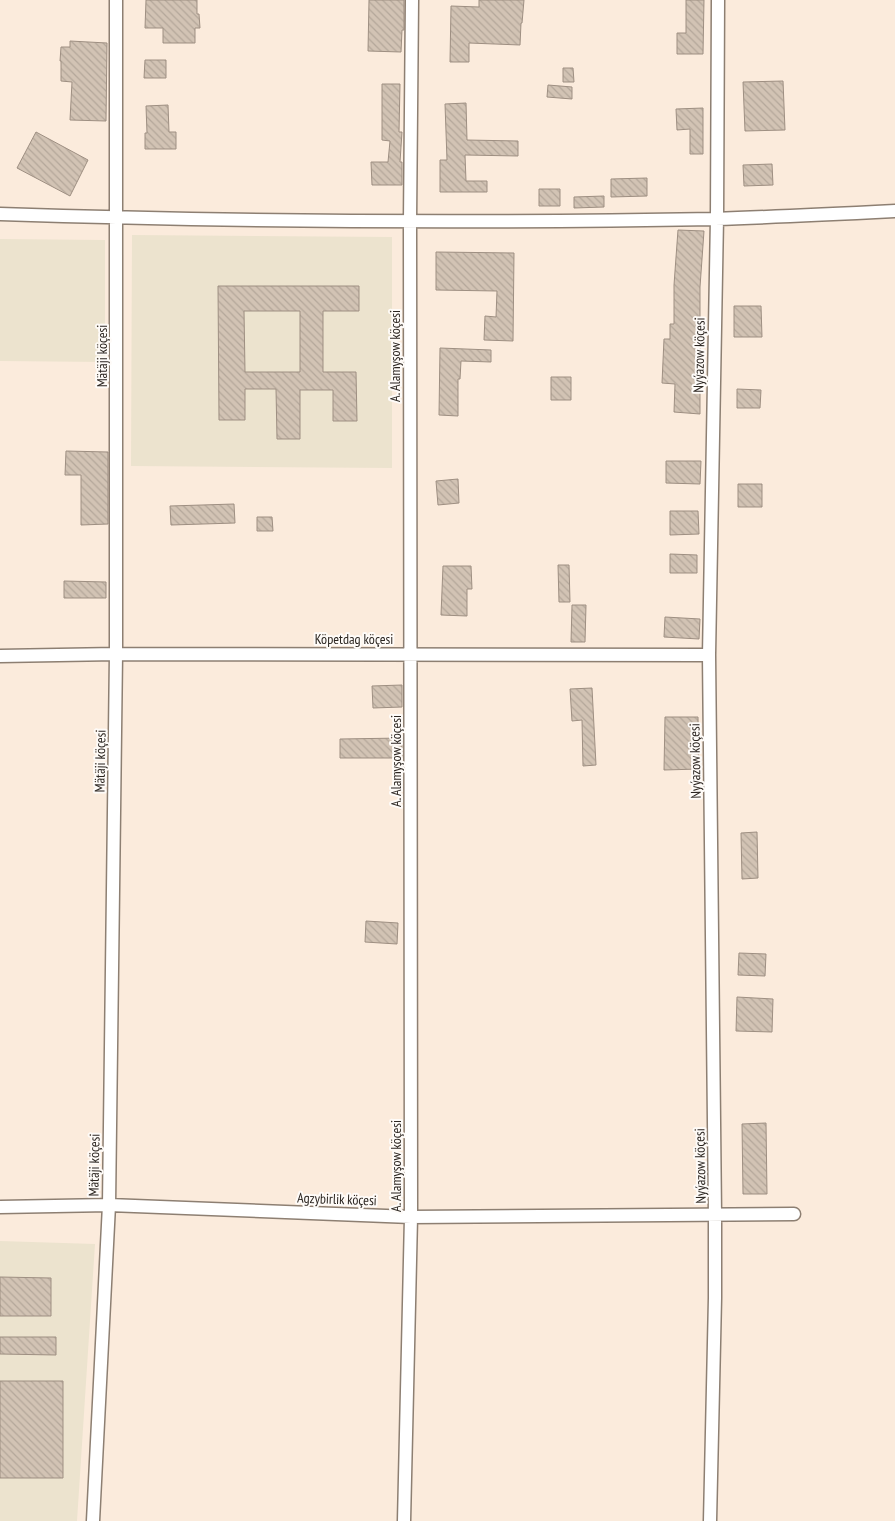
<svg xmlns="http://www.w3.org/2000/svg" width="895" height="1521" font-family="'PT Sans Narrow',sans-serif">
  <defs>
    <pattern id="building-back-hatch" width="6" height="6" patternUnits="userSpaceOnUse" patternTransform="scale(1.25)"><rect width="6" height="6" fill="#d2c3b4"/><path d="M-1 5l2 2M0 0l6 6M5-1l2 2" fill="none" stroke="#b4a79a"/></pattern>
  </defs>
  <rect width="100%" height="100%" fill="#fbebdc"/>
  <path fill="#ece3ce" d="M132,235l260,2v231l-261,-2z
    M0,239l105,1v122l-105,-1z
    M0,1241l95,3 -18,277h-77z"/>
  <path fill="url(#building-back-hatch)" stroke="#9e8f82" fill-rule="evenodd" d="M146,0h51v14h2l1,14h-5v15h-32v-15h-18z
    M369,0h35v30h-2l-1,22 -33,-1z
    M479,0h45l-2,23h-1l-1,22 -51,-2v19h-19l1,-56 28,1z
    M686,0h18l-1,54h-26v-21h9z
    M70,41l37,2 -1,78 -36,-1 2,-38 -11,-1v-20h-1l1,-14h9z
    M145,60h21v18h-22z
    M563,68h10l1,14h-11z
    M783,81l2,49 -40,1 -2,-49z
    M382,84h18l-1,48h3l-2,30h2v23h-30l-1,-23h17l2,-21 -8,-1z
    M548,85l24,2v12l-25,-2z
    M466,103l1,37 51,1v15l-53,-1 1,26h21v11h-47v-32h7l-2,-56z
    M168,105l1,27h7v17h-31v-16h2l-1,-27z
    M703,108v46h-13v-25l-13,1 -1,-21z
    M36,132l52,28 -18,36 -53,-28z
    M772,164l1,21 -29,1 -1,-21z
    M647,178v18l-36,1v-18z
    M539,189h21v17h-21z
    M604,196v11l-30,1v-11z
    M678,230l26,1 -4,56v38h2l-5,67h3v22l-26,-2 1,-28 -13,-1 2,-44h6v-15h4v-39z
    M436,252l78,1 -1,88 -29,-1 1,-24 11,1 1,-26 -61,-1z
    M218,286h141v25h-36v61h33l1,49h-24v-31h-33v49h-23l-1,-50h-31v31h-26zM244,311h56v61h-55z
    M734,306h27l1,31h-28z
    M440,348l51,2v12l-30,-1 -1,18h-2v37l-19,-1z
    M551,377h20v23h-20z
    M737,389l24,1 -1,18h-23z
    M66,451l42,1v72l-27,1v-50h-16z
    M666,461h35l-1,23 -34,-1z
    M458,479l1,24 -21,2 -2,-24z
    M738,484h24v23h-24z
    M234,504l1,19 -64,2 -1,-19z
    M670,511h28l1,23 -29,1z
    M257,517h15l1,14h-16z
    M670,554l27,1v18h-27z
    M558,565h11l1,37h-11z
    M443,566h28l1,23h-5v27l-26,-1z
    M64,581l42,1v16h-42z
    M572,605h14l-1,37h-14z
    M665,617l35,2 -1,20 -35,-2z
    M402,685v22l-29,1 -1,-22z
    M592,688l4,77 -13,1 -1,-46 -10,1 -2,-32z
    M665,717h33l1,52 -35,1z
    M402,738v20h-62v-19z
    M757,832l1,46 -16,1 -1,-46z
    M366,921l32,2 -1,21 -32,-2z
    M739,953l27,1 -1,22 -27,-1z
    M737,997l36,2 -1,33 -36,-1z
    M766,1123l1,71h-24l-1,-70z
    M0,1277l51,1v38h-51z
    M0,1337h56v18l-56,-1z
    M0,1381h63v97h-63z"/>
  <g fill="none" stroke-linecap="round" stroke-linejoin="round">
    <g stroke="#8d7f72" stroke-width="15">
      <path id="minor" d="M0,214c238,8 477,9 715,5 60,-2 120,-5 180,-8
        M0,656l116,-2 593,1
        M0,1207l109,-2 302,12 383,-3
        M93,1521l16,-316 7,-551v-654
        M404,1521l7,-304 -1,-996 2,-221
        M710,1521l5,-223v-82l-6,-561 8,-437 1,-218"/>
    </g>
    <use href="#minor" stroke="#fff" stroke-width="12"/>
  </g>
  <g text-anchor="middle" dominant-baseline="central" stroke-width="4" stroke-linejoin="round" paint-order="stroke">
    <g font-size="14" fill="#2b2520" stroke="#fefbf8">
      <text transform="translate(699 355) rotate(-89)">Nyýazow köçesi</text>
      <text transform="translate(102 356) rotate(-90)">Mätäji köçesi</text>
      <text transform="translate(395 356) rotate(-90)">A. Alamyşow köçesi</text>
      <text x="354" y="639">Köpetdag köçesi</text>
      <text transform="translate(100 761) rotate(-89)">Mätäji köçesi</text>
      <text transform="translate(396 761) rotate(-90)">A. Alamyşow köçesi</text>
      <text transform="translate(695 761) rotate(-91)">Nyýazow köçesi</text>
      <text transform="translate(94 1165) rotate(-89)">Mätäji köçesi</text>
      <text transform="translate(396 1166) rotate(-90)">A. Alamyşow köçesi</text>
      <text transform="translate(700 1166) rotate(-91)">Nyýazow köçesi</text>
      <text transform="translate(337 1199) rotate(2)">Agzybirlik köçesi</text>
    </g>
  </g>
</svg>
